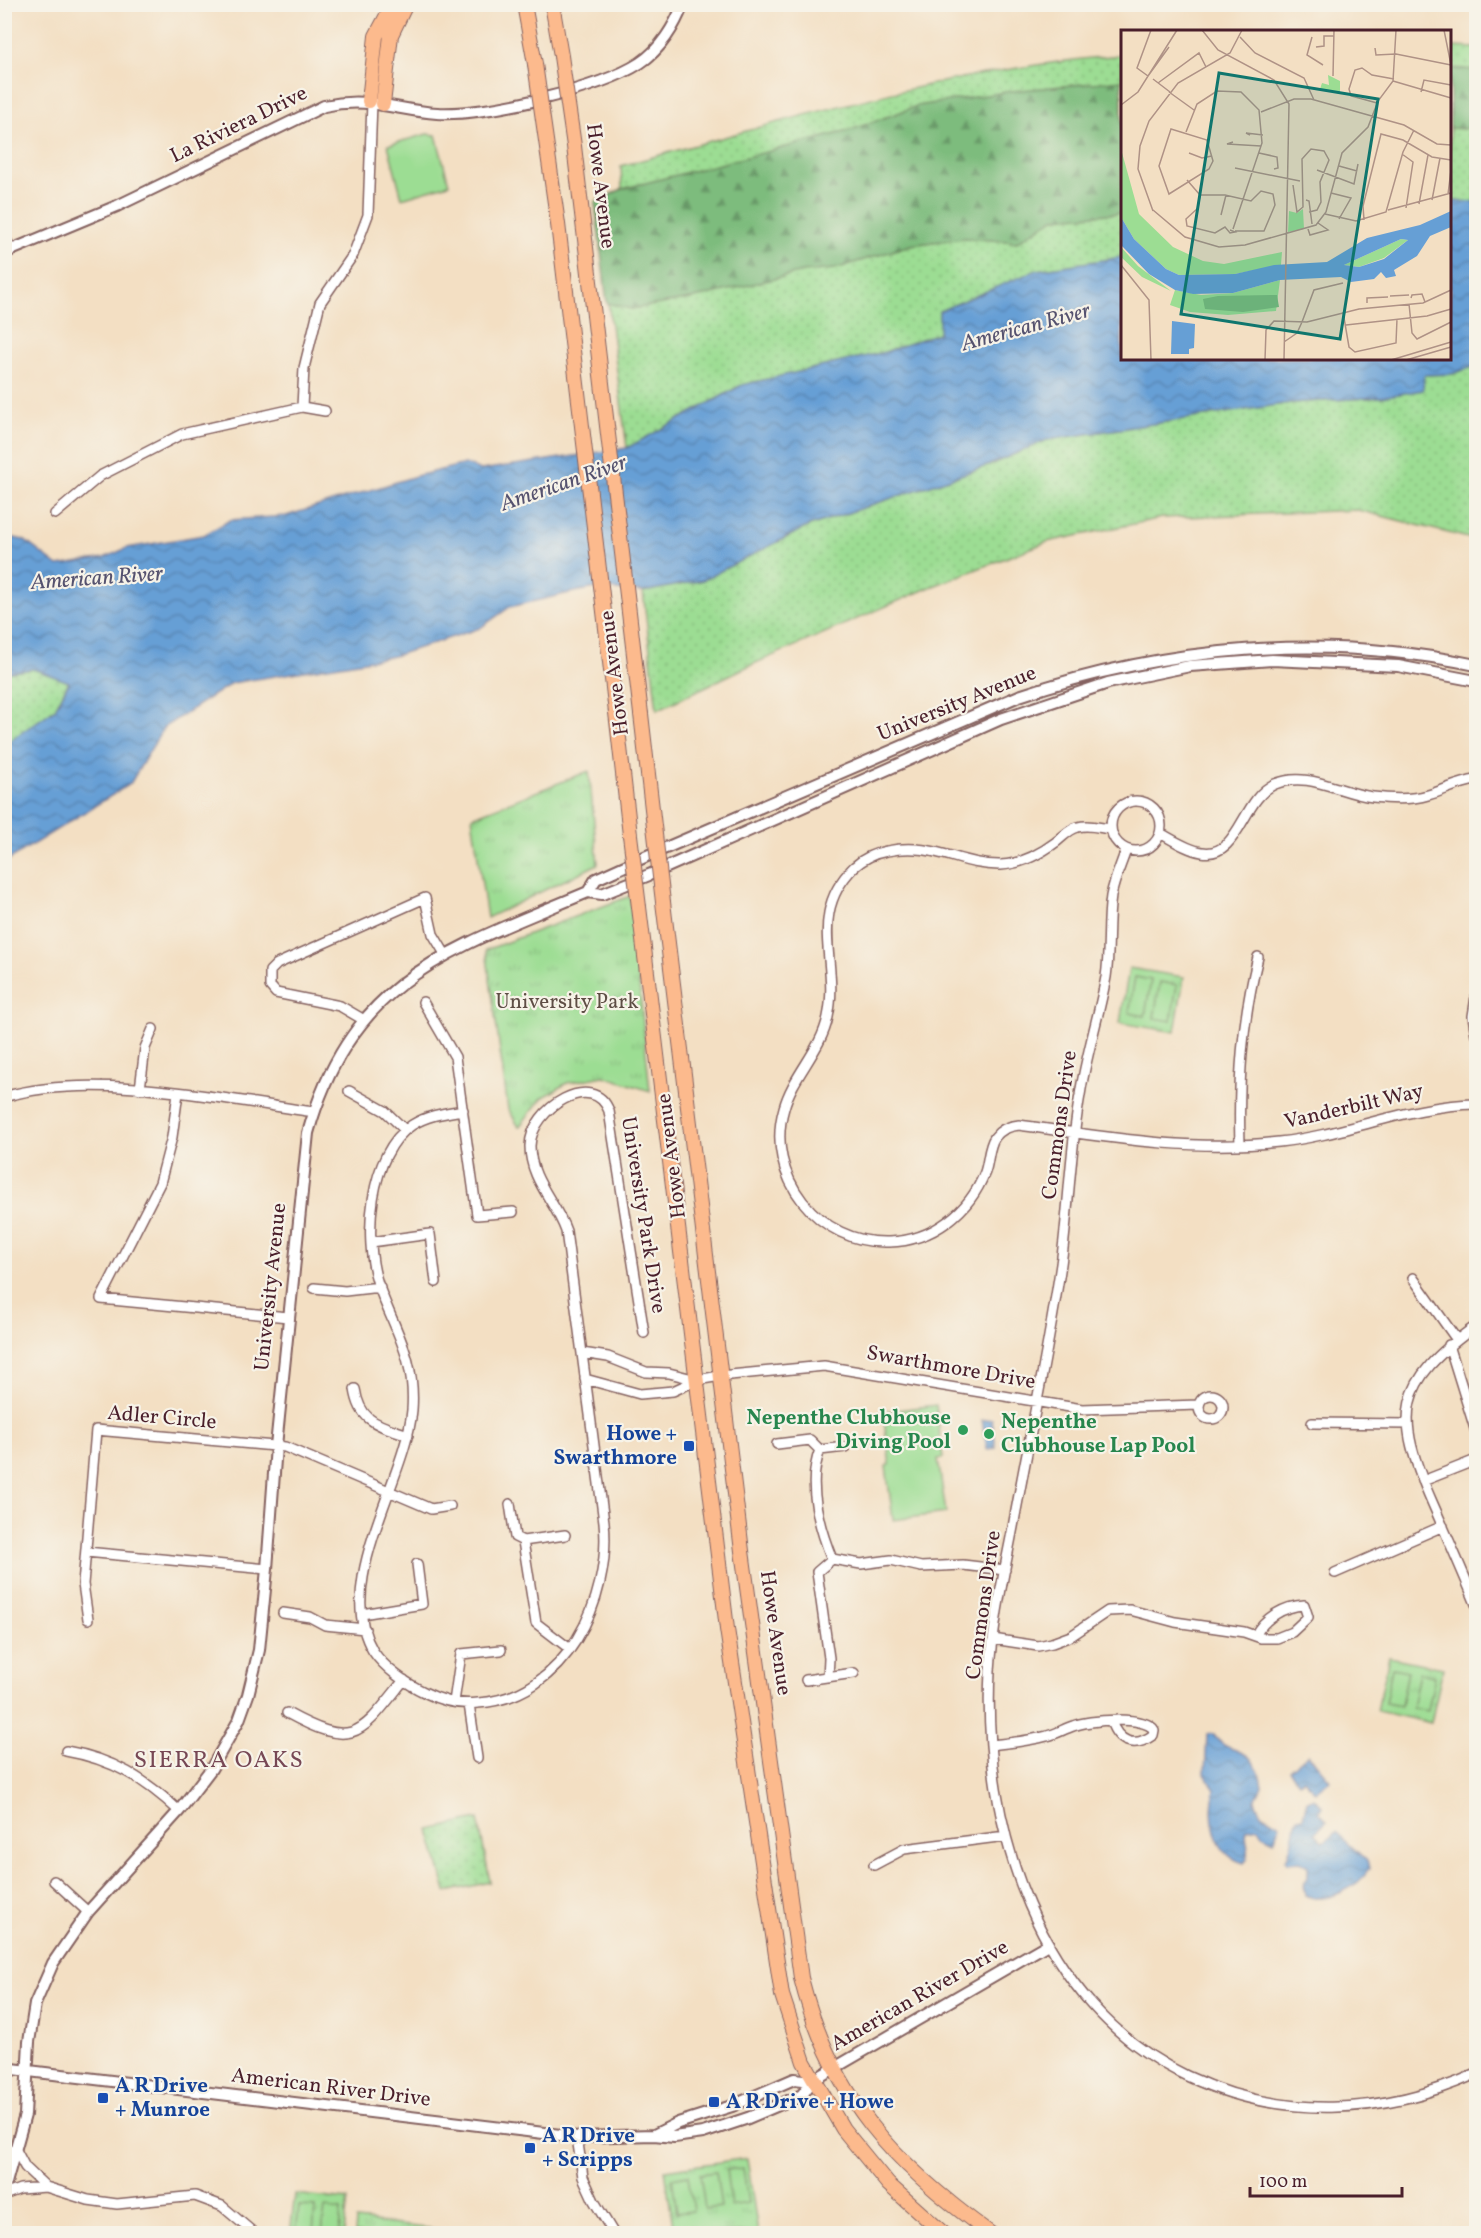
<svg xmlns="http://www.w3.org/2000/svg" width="1481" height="2238" font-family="Vollkorn,serif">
  <defs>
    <pattern id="grass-dots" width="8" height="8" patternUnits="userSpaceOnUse" patternTransform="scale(1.5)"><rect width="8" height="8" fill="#9cdd93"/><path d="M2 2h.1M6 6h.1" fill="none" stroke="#88bd7f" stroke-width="1.8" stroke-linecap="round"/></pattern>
    <pattern id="forest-firs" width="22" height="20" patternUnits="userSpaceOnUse" patternTransform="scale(1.5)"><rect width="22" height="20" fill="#7dbc7d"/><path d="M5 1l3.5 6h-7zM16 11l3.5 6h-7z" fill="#689867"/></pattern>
    <pattern id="park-tufts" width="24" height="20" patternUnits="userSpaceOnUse" patternTransform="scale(1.5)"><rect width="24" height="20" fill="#9cdd93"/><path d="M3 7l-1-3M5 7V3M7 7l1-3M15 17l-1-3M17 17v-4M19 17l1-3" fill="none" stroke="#88bd7f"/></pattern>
    <pattern id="water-waves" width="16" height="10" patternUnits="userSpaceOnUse" patternTransform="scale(1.5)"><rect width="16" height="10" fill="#669fd5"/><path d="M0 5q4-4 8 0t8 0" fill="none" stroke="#5681ad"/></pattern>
  </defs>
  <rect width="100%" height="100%" fill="#f7f3e8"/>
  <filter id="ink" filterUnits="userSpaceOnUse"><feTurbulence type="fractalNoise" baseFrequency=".0167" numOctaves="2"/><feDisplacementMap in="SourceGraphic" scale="12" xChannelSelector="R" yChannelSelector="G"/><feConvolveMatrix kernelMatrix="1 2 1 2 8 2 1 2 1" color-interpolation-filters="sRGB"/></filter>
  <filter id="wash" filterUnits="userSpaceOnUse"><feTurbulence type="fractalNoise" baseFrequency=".008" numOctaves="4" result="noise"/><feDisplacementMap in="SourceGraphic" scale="24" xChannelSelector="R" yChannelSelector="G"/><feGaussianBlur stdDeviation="1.35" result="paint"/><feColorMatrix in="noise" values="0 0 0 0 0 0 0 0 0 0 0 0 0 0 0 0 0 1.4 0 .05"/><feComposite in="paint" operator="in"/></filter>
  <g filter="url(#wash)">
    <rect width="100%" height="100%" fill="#f3dfc3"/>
    <path fill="url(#grass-dots)" stroke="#737e5f" stroke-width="1.5" d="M1450,47l26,1v154l-26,-1z
      M1122,55v202l-85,13 -98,63 -54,19 -143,33 -115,63 -32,-246 27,-13 -1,-23c164,-46 331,-97 501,-111z
      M1476,366v174l-118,-30 -196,8 -115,24 -119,46 -186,81 -85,41 -14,-118 60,-12 106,-54 178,-60 60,-26 243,-37 91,-6 43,-22 28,-1z
      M33,669l36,12 -14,28 -50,35v-71z
      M478,1819l12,63 -44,10 -17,-62z"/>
    <path fill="url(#forest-firs)" stroke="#646e54" stroke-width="1.5" d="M1450,68l26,2v53l-11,6 -15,-1z
      M1122,80v133l-68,5 -37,24 -53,-4 -53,7 -76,24 -32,3 -112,27 -60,10 -24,-6 -12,-101 27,-13 226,-58 69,-25 95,-15z"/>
    <path fill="url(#park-tufts)" stroke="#737e5f" stroke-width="1.5" d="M589,771l9,93 -111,54 -15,-101z
      M630,896l20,195 -46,-15 -37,7 -25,15 -23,29 -11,-18 -22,-159z
      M1129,968l55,9 -9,55 -55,-9z
      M1389,1657l54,11 -12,55 -54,-12z
      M747,2158l11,75h-84l-9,-63z
      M295,2194l53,6 -4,33 -54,1z
      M356,2220l113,13 -114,1z"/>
    <path fill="#9cdd93" stroke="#737e5f" stroke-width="1.5" d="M427,134l9,1 13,49 -47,14 -14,-53z
      M1135,977l16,3 -6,36 -16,-3z
      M1160,982l17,3 -6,36 -17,-3z
      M936,1405l7,53 -5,1 8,54 -53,7 -7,-54 4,-1 -7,-53z
      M1392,1668l16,3 -7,35 -16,-3z
      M1419,1673l16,3 -7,35 -16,-3z
      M743,2168l5,35 -17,3 -5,-36z
      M716,2172l5,35 -16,2 -5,-35z
      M688,2175l5,36 -16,2 -5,-35z
      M299,2206l16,1 -2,26h-17z
      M325,2208l16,2 -2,23h-17z"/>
    <path fill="url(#water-waves)" stroke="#585f80" stroke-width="1.5" d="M1450,201l26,1v164l-24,8 -28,1 -1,15 -42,7 -91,6 -243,37 -60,26 -178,60 -106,54 -60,12 -48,-4 -30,6 -55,13 -30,21 -86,28 -162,27 -68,44 -34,57 -125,78v-118l50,-35 14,-27 -36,-13 -28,4v-137l19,4 34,26 46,-8 23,-10 77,-13 26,-15 56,-4 130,-40 49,-12 16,6 146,-22 115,-63 143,-33 54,-19v-22l98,-41 85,-13v101h328z
      M992,1419l4,29 -9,1 -5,-29z
      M1207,1734h6c16,25 42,6 49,52l-7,15 6,13 19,11 -6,16 -12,-6 -4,-8 -11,2c-4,13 7,23 -3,34 -31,-8 -36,-48 -29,-73l-10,-16z
      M1308,1754l22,26 -15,12 -11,-13 -5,3 -10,-12z
      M1314,1798l9,9 -4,5 8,9 -12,12 9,9 12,-10 31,29 2,8c-10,18 -44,36 -64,26l-2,-9 5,-9v-11l-9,-5 -12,2 -1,-4c7,-13 5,-25 12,-41l5,-1 4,-16z"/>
  </g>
  <g filter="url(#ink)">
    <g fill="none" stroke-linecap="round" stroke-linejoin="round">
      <g stroke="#856260" stroke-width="12">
        <path id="minor" d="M4,237l8,13
          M302,407l23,4
          M55,514l45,-38 82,-42 120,-27 2,-39 16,-65 33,-48 15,-40 4,-113
          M1111 826a25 25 0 1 1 50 0a25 25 0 1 1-50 0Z
          M1110,829c-10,-1 -21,-5 -32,-2 -9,2 -15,10 -22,15 -16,12 -35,22 -55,23 -41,1 -68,-24 -114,-14 -12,2 -23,7 -33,16 -48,48 -14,95 -26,150 -7,34 -35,58 -44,91 -20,68 35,137 105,134 43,-1 81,-30 96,-70 4,-11 3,-25 10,-35 6,-8 14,-11 24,-12 86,12 173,27 260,17 67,-7 130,-37 197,-38
          M1160,833c13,7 28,17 42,19 37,7 40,-54 73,-68 33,-14 66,10 98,13 17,2 39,3 55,-2 17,-5 32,-13 48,-15
          M1126,850c-5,15 -12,30 -15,46 -4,27 -1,54 -5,81 -7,39 -20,78 -26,118 -10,56 -11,113 -19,169 -13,88 -32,175 -48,263 -9,47 -20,95 -23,144 -8,155 47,334 197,405 93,44 196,40 289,-2
          M1476,997l-3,19 3,19
          M423,1002l32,55 22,158 36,-3
          M364,1020l-24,-14 -64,-13 -6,-7v-15l7,-7 148,-66 8,36 12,20
          M140,1089l5,-41 8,-19
          M349,1091l36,20 20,19
          M178,1093l-6,44 -12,46 -59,116 187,18
          M4,1097c88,-26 219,2 310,15
          M463,1110c-18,3 -35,5 -51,15 -43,28 -49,114 -34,159 16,46 38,73 34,126 -6,70 -80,173 -39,241 12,18 34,33 53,42 16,8 35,12 52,10 87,-5 134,-104 126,-181l-38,-291c-10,-29 -36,-51 -36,-85 1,-38 64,-76 79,-35l35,222
          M1240,1145c-2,-65 2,-124 18,-188
          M371,1242l59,-8 6,48
          M1413,1278l44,62
          M314,1288l31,3 35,-4
          M1476,1326c-80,57 -82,89 -44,176 15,34 30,68 44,102
          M1449,1345l27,87
          M582,1353l26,4 38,15 23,1 28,7
          M585,1379l55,15 33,-3 24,-11 23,-4 104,-10 258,43 116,-4
          M355,1389c5,34 24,36 53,46
          M1199 1407a12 12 0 1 1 24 0a12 12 0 1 1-24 0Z
          M1312,1423l96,1
          M777,1444l33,-4 10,10
          M845,1447l-25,3c-13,33 -1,77 12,109l29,5 30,-4 30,7 42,-2 42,5
          M1423,1481l53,-21
          M510,1504l5,33 8,4 42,-6
          M523,1541l13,82 34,26
          M86,1552l181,17
          M1335,1573l108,-47
          M283,1613l27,4 15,8 40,4
          M362,1614l60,-10 -5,-40
          M88,1619l-5,-35 13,-154 189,17 146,62 19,-3
          M993,1639l45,7 14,-3 19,-7 37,-25 22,-1 45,12 69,10 17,6h16l15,-6 16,-15 -4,-12c-20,1 -40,13 -49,31
          M828,1677l1,-19 -12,-86 15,-13
          M806,1680l48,-7
          M454,1702l7,-48 40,-4
          M469,1704l8,54
          M287,1713c68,37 73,22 117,-33
          M991,1745c19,-2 37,-4 56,-9 9,-2 17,-7 26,-10 15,-6 72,-11 81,4l-1,5c-19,14 -35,7 -42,-14
          M66,1751c47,8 79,28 113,60
          M874,1865l30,-16 102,-13
          M54,1881l34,31
          M577,2137l6,40 11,24 20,33
          M17,2152l8,15 21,20
          M4,2195l16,-6 26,-2 42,13 29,4 78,-8 27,10 33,28"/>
      </g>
      <g stroke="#856260" stroke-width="14">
        <path id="tertiary" d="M4,253l113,-47 207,-100c45,-10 71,4 113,7 48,3 163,-24 203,-50 20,-13 35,-37 43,-59
          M588,892l8,-13 51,-23 372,-160c148,-50 305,-63 457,-31
          M4,2068l573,69 77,-2 20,2 29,-4 45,-15 54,-23 10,-14 236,-137
          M654,2135l24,-12 54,-17 62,-27 18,2
          M4,2190l21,-75 4,-73 6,-38 18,-41 35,-51 91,-101 32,-42 28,-49 9,-25 11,-45 8,-81 9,-123 32,-313c44,-157 145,-184 280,-241l14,2 47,-19 352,-156 107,-36 82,-17 82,-6 126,6 78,15"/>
      </g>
      <g stroke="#856260" stroke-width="16">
        <path id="primary" d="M524,4l11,60
          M552,4l9,52
          M369,101l7,-65 17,-32
          M383,104l8,-69 15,-31
          M641,714l13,112
          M617,721l13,114
          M663,902l79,649 59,427c30,119 93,186 190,256
          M639,907l88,722 55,366 22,67 39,67 45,55 56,50"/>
      </g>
      <use href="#minor" stroke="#fff" stroke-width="9"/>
      <use href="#tertiary" stroke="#fff" stroke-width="10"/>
      <use href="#primary" stroke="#fcba8d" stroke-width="14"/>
      <g stroke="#856260" stroke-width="16" stroke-linecap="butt">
        <path id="primary-bridge" d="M561,56l13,90 67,568
          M535,64l23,160 59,497
          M654,826l9,76
          M630,835l9,72"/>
      </g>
      <use href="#primary-bridge" stroke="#fcba8d" stroke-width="14"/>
    </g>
  </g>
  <g fill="#2e9e5b" stroke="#f7f3e8" stroke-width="2">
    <circle cx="963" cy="1430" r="6"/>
    <circle cx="989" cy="1434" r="6"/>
  </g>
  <g fill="#1a4fb4" stroke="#f7f3e8" stroke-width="2">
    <rect x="683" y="1440" width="12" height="12" rx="3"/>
    <rect x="97" y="2092" width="12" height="12" rx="3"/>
    <rect x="708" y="2096" width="12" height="12" rx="3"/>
    <rect x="524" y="2142" width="12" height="12" rx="3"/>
  </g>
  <g text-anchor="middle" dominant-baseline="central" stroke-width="4.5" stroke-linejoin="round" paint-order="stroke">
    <g font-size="21" fill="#4a1f2b" stroke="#f7f3e8">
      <text transform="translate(239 125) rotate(-26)">La Riviera Drive</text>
      <text transform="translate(600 186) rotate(83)">Howe Avenue</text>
      <text transform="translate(615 673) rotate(-97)">Howe Avenue</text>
      <text transform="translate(957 704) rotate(-22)">University Avenue</text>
      <text transform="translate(1354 1107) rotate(-13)">Vanderbilt Way</text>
      <text transform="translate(1060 1125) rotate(-82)">Commons Drive</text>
      <text transform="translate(672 1156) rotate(-97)">Howe Avenue</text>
      <text transform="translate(643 1215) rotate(81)">University Park Drive</text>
      <text transform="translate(271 1287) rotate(-84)">University Avenue</text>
      <text transform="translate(951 1368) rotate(10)">Swarthmore Drive</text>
      <text transform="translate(162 1418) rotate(5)">Adler Circle</text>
      <text transform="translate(984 1605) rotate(-82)">Commons Drive</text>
      <text transform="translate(775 1633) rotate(82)">Howe Avenue</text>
      <text transform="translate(920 1996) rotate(-30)">American River Drive</text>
      <text transform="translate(331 2088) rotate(7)">American River Drive</text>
    </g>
    <g font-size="21" fill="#5e4e45" stroke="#f7f3e8">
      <text x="567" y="1002">University Park</text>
    </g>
    <g font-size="21" font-weight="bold" fill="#27864d" stroke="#f7f3e8" text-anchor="end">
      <text x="951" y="1418">Nepenthe Clubhouse<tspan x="951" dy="24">Diving Pool</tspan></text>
      <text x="1001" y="1422" text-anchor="start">Nepenthe<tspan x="1001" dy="24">Clubhouse Lap Pool</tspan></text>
    </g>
    <g font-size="21" font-weight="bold" fill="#164399" stroke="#f7f3e8" text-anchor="start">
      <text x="677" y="1434" text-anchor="end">Howe +<tspan x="677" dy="24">Swarthmore</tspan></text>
      <text x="115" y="2086">A R Drive<tspan x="115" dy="24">+ Munroe</tspan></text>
      <text x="726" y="2102">A R Drive + Howe</text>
      <text x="542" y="2136">A R Drive<tspan x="542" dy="24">+ Scripps</tspan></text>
    </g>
    <g font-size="22" font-style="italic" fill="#55526f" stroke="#f7f3e8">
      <text transform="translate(1026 328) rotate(-15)">American River</text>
      <text transform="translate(564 484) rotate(-19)">American River</text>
      <text transform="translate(97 579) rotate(-4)">American River</text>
    </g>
    <g font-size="24" letter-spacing="1.5" fill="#774855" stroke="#f7f3e8">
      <text x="219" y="1761">SIERRA OAKS</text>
    </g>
  </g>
  <g transform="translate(1121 30)">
    <rect width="330" height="330" fill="#f3dfc3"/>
    <path d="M0,119l18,65 34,33 30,14 21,3 58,-12 -1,13 -46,9 -56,1 -13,-6 -32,-30 -13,-22zM280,209l7,1 -24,18 -25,9 -15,-2zM0,217l17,19 33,25 -29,-14 -21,-20zM159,250l-4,31 -48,4 -38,-3 -20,-7 5,-15 26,5 32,-2z" fill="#9cdd93"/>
    <path d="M97,266l59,-1 2,12 -36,5 -38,-3 -2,-10z" fill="#7dbc7d"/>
    <path d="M207,45l12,6v13l-20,-5 2,-6 7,2zM182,179l1,20 -16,3 1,-21 8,2z" fill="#9cdd93"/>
    <path d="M330,181v16l-21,9 -13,20 -23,14 2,6 -10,2 -5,-6 -7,7 -23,3 -10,-5 -61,3 -47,13 -40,1 -18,-4 -26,-16 -28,-29v-28l13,22 32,30 13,6 56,-1 39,-9 53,-3 40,-24 53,-13zM280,209l7,1 -24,19 -25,8 -15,-2zM51,291l23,3 -1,24 -5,1v5h-18z" fill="#669fd5" fill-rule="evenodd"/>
    <path fill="none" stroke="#af9286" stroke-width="1.5" d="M81,0l16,20 56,30 15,24 -5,256M323,0l7,35M119,7l15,16 49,25 10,22M191,7l-5,18 16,10M195,17l8,-1v-10h10M254,18l1,7 20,-1 55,11M27,46l-11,-8 14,-38M27,46l21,-29M212,46l1,-46M32,49l17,13M272,51l58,17M37,53l41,-30 7,14M48,62l25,18M300,62l3,-12 27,5M256,73l-26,-7 -2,-7 6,-19 7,-2 10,7 22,4M0,75l17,-13 39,-62M140,82l33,-13h17l93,26 33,19 14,1M50,99l36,11 6,21 -4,8 -40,25 -10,-28zM65,102l11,-28 20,-13 24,1 18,18 3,33 -29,86M129,105l-4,-2 17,2M112,112l-6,2 34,2M68,123l13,5 10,-2M138,123l18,4 1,11 -4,1M281,124l11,8 -7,46M218,136l18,5M114,138l65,13M196,140l37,14 4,-20M66,150l13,15h25l26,6 10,-10 12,3 2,11 -11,26h-29M172,155l4,27 6,-5 -1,-48 9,-10 13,2 5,9 -9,22 1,20 -4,8 -8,2M210,163l20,5 -12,21M327,164l3,-24M79,165l-2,13 -12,11 1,7 28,7 10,-6 5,6 5,-1 -5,-2M185,170l3,1 3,23M311,170l8,-42M298,174l9,-49M32,180l32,27 34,10 26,-2 71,-20 10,-13 16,-59 26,-26 10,-26 15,-20 3,-51M267,180l63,-17M32,181l-15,-42 2,-23 9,-25 29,-38 52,-30 12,-23M204,184l31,7 30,-9 17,-60 11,-22M100,185l5,-20M243,190l-1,-14 18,-72 22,6 29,17 19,3M187,199l2,6 18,-5 -10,-7M0,235l28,35 2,60M269,266l19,-1M290,268l1,-3 10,-1 3,8M246,273v-5l21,-1M288,274l3,29 5,6 34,-17M222,282l6,35 6,5 41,-9 1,-24M181,292l12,-32 29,-7M225,295l81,-9 24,-7M163,312l13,-9 5,-11M144,330l1,-30 8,-9 33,1 52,-13 64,-6 28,-13M270,330l60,-18M285,330l45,-13"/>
    <path fill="#0f766e" fill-opacity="0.15" stroke="#0f766e" stroke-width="3" d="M98,43l159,26 -38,240 -159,-25z"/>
    <rect width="330" height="330" fill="none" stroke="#4a1f2b" stroke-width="3"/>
  </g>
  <rect width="1481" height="2238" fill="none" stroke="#f7f3e8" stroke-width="24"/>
  <path d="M1250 2187v9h152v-9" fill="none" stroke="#4a1f2b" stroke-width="3"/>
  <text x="1259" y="2187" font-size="18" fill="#4a1f2b" stroke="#f7f3e8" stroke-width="4.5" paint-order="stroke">100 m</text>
</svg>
